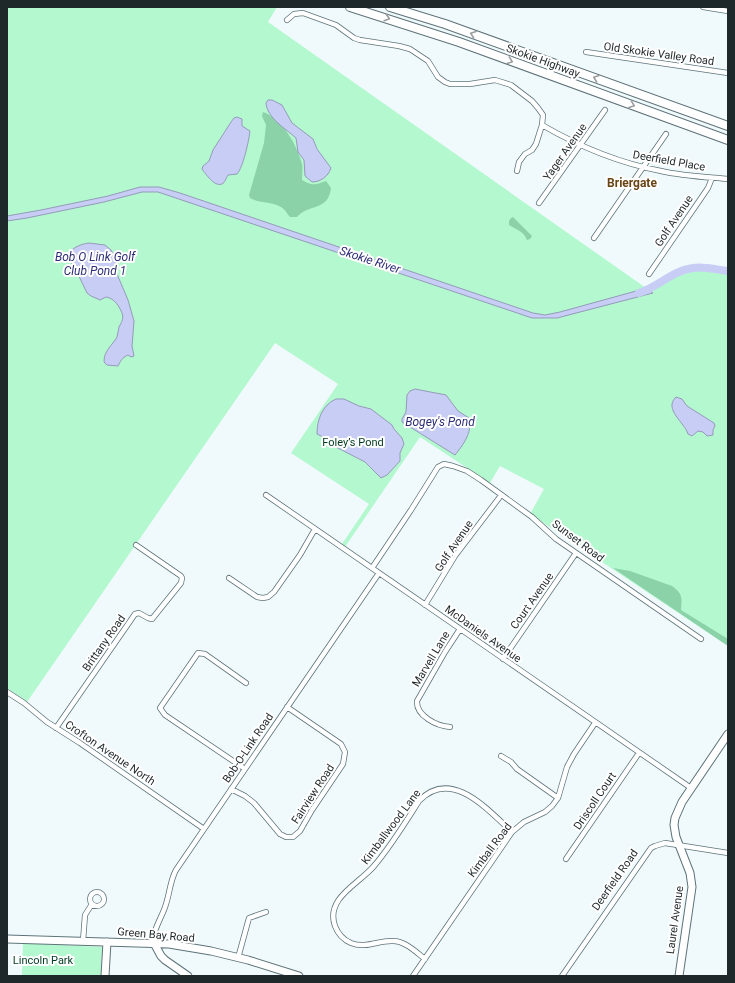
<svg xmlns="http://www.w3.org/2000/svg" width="735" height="983" font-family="Roboto,sans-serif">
  <rect width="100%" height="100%" fill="#f0fafd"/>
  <path fill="#b4f8cf" d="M7,7h270l-9,15 378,266 50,-18 32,4v372l-198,-132 14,-25 -44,-23 -10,17 -70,-46 -75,110 -3,-3 27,-40 -78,-51 47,-69 -63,-41 -248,359 -20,-14z
    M23,943l79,4 -1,29h-79z"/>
  <path fill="#8bd2a8" d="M263,112c19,6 34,33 39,52 1,5 0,11 0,16 11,6 12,5 24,1l5,7c-3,24 -22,15 -34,29h-7c-3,-3 -5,-8 -9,-10 -9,-6 -21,-3 -31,-9l-1,-3 15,-52 2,-18 -4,-9z
    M513,217l19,19 -2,3 -3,1c-3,-9 -12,-11 -18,-15v-4l2,-3z
    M613,568l17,3 42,15c11,8 10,12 9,24l47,29v7z"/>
  <path fill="#c7cdf5" stroke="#949bb8" d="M268,100h4l10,5 10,18 21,16 4,10 14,19c-3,9 -11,14 -19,14l-7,-6 -1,-16 -6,-8 -2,-14c-10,-9 -29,-20 -30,-35z
    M237,117l5,2v7l8,5c-1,9 -7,37 -13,43l-9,1c-2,3 -3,8 -6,9 -8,3 -16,-10 -20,-15l1,-3 6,-5 4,-11 18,-28 3,-4z
    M140,187h19l21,6 353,120 12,2 15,-3 87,-24 6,5 -96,25h-25l-374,-126h-16l-38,10 -77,16 -20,3v-5l34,-6 67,-14z
    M89,243l16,2 6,5 3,5 3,19 11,26 6,21 -2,25 2,10 -3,1 -3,-2c-6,3 -7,5 -10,11l-11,-1 -3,-3c0,-12 8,-16 13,-25 1,-3 1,-7 2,-10 5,-9 5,-11 0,-20 -3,-5 -7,-9 -13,-10l-6,3 -9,-4 -4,-3 -13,-27 -7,-7c1,-10 13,-15 22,-16z
    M415,389l31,6 12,16 11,7c4,14 -6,27 -14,37l-53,-33v-3l4,-7 1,-17 3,-4z
    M676,397l6,2 5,7 27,17 1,3 -2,4v5l-6,1 -4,-4 -5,-1 -6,5 -4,-2c-3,-11 -25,-25 -12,-37z
    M336,399h8l15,7 12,3 21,16 2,4 8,9 2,6 -4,9v8l-13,14 -6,3 -16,-16 -33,-17 -1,-4 -14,-7c0,-14 5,-29 19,-35z"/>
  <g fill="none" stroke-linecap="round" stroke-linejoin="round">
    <path stroke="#c7cdf5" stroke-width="8" d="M639,293c19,-6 34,-23 54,-25 11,-2 24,2 35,3"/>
    <g stroke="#5d7379" stroke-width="6">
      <path id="street" d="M703,7l25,4
        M287,20l7,-6 9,-1 33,12 18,13 6,2 39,6 11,3 18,12 10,16 7,5 5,2h20l25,-4 16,5 21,16 6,7 5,7 -1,10 -6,19 -4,6 -7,4 -6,8 -2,9
        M586,52l142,21
        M542,125c38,22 77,38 119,46 22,5 45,6 67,8
        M539,203l66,-93
        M594,238l72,-104
        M649,274l59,-86 4,-10
        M266,495l425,293
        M372,568l39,-58 27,-43 6,-3 9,2 14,5 14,9 51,37 24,22 145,100
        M229,578l28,19 6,1 5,-1 6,-5 26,-37 15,-26
        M425,605l30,-49 44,-58
        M503,659l73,-106
        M7,692l17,11 23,19 33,21 124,86
        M450,727c-13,-1 -34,-11 -33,-26l28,-49 15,-23
        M56,728l79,-114 4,-1 9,5 4,1 29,-36 1,-5 -1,-2 -45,-31
        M501,756l10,6 6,7 41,29
        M245,769l-80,-54 -5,-7 38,-55 7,1 41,29
        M231,789l14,7 9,7 26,31 6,3h7l7,-6 12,-21 31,-46 2,-12 -4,-8 -54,-37
        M566,859l73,-106
        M90 899a7 7 0 1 1 14 0a7 7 0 1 1-14 0Z
        M83,941l2,-26 7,-11
        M154,943c-2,-13 9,-27 12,-39 4,-12 4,-23 10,-34l203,-297
        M238,958l11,-40 17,-6
        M425,959c-9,-7 -20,-18 -32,-18 -14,-1 -27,8 -42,2 -7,-3 -13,-9 -16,-17 -10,-28 24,-42 39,-60 17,-20 31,-43 45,-65 32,-34 69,9 93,31
        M413,976l99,-144 12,-10 21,-10 7,-6 6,-8 9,-31 7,-13 21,-31
        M562,976l89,-128 4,-2 10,-3 63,10"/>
    </g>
    <g stroke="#5d7379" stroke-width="9">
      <path id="secondary" d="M7,939l162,5 42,7 37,9 51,16
        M154,943l7,13 4,4 23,16
        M105,976l2,-34
        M679,976l13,-89 -2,-14 -14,-36 -2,-12 1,-7 7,-16 46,-68"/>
    </g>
    <g stroke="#5d7379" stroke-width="10">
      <path id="highway" d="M350,7l109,35 269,98
        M390,7l55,17 283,102"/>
    </g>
    <use href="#street" stroke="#fff" stroke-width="4.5"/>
    <use href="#secondary" stroke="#fff" stroke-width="7"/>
    <use href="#highway" stroke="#fff" stroke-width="8"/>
  </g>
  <defs><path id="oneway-chevron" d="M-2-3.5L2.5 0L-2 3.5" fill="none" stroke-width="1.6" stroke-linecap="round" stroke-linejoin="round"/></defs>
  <g stroke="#9a9e9f">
    <use href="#oneway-chevron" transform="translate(387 18) rotate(17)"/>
    <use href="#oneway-chevron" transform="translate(473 34) rotate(-160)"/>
    <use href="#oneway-chevron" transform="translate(510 61) rotate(20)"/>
    <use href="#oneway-chevron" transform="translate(596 78) rotate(-160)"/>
    <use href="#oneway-chevron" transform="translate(632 105) rotate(20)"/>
  </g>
  <g text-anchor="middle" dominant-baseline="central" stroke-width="4" stroke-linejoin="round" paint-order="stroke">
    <g font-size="11" fill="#1e2729" stroke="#fff">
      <text transform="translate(659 54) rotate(8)">Old Skokie Valley Road</text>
      <text transform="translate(543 61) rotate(20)">Skokie Highway</text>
      <text transform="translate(565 152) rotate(-55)">Yager Avenue</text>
      <text transform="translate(669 161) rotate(10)">Deerfield Place</text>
      <text transform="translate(674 221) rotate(-56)">Golf Avenue</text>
      <text transform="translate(578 541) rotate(37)">Sunset Road</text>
      <text transform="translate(454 546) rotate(-56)">Golf Avenue</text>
      <text transform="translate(532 601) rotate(-55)">Court Avenue</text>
      <text transform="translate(483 634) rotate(35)">McDaniels Avenue</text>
      <text transform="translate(104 643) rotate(-55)">Brittany Road</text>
      <text transform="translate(431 659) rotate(-59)">Marvell Lane</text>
      <text transform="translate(248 748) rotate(-56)">Bob-O-Link Road</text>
      <text transform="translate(110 753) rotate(34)">Crofton Avenue North</text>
      <text transform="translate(313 794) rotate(-57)">Fairview Road</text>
      <text transform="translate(595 801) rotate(-56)">Driscoll Court</text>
      <text transform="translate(391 827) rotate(-53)">Kimballwood Lane</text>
      <text transform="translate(490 850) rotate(-53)">Kimball Road</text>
      <text transform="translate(615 880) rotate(-55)">Deerfield Road</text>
      <text transform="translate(675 920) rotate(-82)">Laurel Avenue</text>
      <text transform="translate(156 935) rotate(5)">Green Bay Road</text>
    </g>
    <g font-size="11" fill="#003a20" stroke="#fff">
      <text x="353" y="442">Foley’s Pond</text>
      <text x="43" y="960">Lincoln Park</text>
    </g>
    <g font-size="12" font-weight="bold" fill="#6a4415" stroke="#fff">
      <text x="632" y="183">Briergate</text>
    </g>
    <g font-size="12" font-style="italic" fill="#2e2e77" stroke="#fff">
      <text x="95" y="257">Bob O Link Golf<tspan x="95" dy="14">Club Pond 1</tspan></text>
      <text transform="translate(370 260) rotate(18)">Skokie River</text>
      <text x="440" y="422">Bogey's Pond</text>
    </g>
  </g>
  <rect width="735" height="983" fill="none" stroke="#1e2729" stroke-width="16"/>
</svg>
